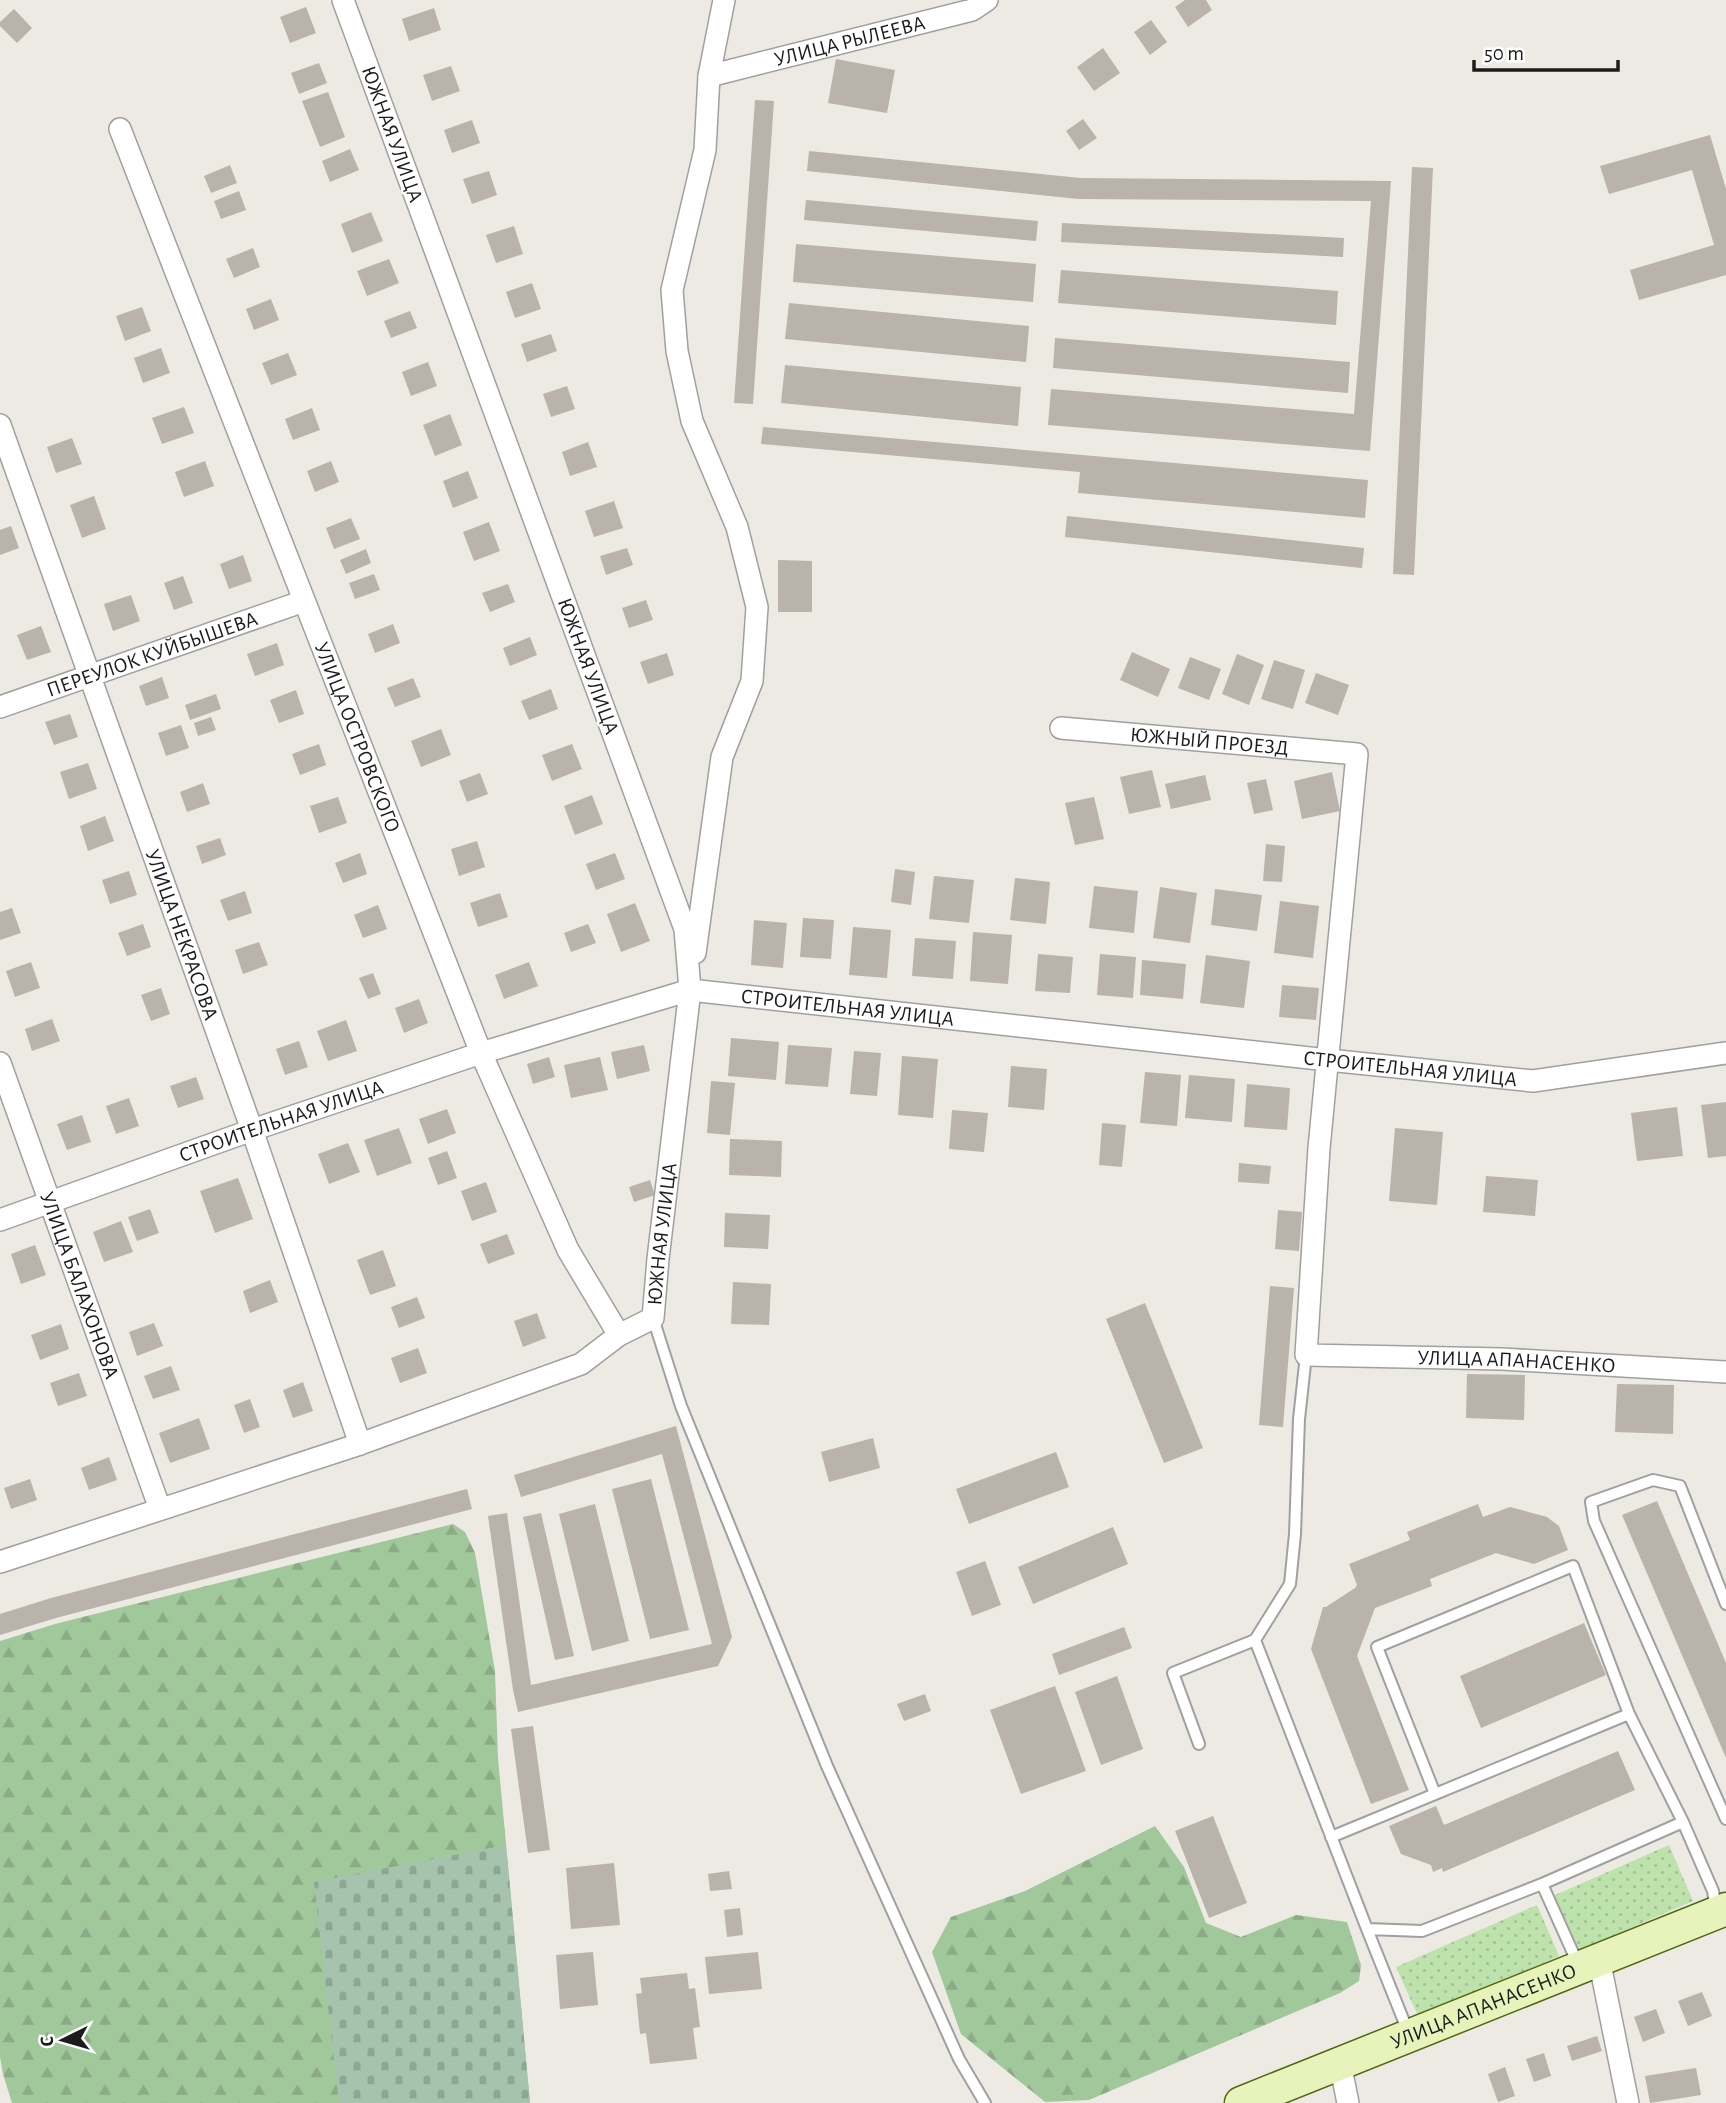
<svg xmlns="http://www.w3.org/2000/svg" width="1726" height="2103" font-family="'Alegreya Sans',sans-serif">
  <defs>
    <pattern id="grass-dots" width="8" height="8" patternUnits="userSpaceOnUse" patternTransform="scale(1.75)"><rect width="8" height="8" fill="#bee2ac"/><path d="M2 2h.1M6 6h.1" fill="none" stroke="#a3c193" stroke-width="1.8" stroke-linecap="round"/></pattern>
    <pattern id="forest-firs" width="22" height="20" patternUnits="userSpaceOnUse" patternTransform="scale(1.75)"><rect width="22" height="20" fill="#a1c89b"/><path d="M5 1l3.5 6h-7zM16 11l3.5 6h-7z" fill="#8aab85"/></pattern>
    <pattern id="cemetery-stones" width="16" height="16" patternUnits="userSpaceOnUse" patternTransform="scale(1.75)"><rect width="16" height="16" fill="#a6c3ae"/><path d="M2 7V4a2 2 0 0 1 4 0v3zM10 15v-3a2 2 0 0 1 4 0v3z" fill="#8ea795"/></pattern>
  </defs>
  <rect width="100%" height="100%" fill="#eceae2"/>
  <path fill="url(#grass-dots)" d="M1669,1845l24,56 -116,50 -24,-55z
    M1537,1905l22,51 -140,62 -23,-51z"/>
  <path fill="url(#forest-firs)" d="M453,1524l12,8 10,21 20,118 3,87 32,345h-518l-9,-29 -3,-17v-416l55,-17z
    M1155,1826l29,41 22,56 35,14 55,-22 51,7 14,43 -2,16 -19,12 -251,107 -44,2 -84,-68 -29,-82 19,-35 74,-26z"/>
  <path fill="url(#cemetery-stones)" d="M506,1845l24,258h-191l-25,-221z"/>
  <path fill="#b9b3ac" d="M1185,0h21l6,10 -24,17 -13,-20z
    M306,7l10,26 -26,10 -10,-26z
    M434,8l7,22 -32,11 -7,-22z
    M14,9l18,19 -15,15 -17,-17v-4z
    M1151,20l16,22 -17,13 -16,-23z
    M1103,48l17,25 -26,18 -17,-24z
    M836,59l59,11 -8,43 -59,-10z
    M319,63l8,20 -28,11 -8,-21z
    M451,66l9,25 -28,10 -9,-26z
    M328,92l17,45 -25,10 -18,-46z
    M755,100l19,1 -21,303 -19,-1z
    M1083,119l14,19 -18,12 -13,-19z
    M472,120l8,23 -28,10 -8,-23z
    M1710,135l16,54v86l-87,25 -9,-30 84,-25 -22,-75 -83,24 -9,-28z
    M350,149l9,21 -29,12 -8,-21z
    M809,151l271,27 311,3 -21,270 -322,-26 3,-36 303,25 17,-213 -293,-2 -271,-28z
    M230,165l7,18 -26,10 -7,-17z
    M1412,167l21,1 -19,407 -21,-1z
    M489,171l8,24 -25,9 -9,-25z
    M239,191l7,19 -25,9 -7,-18z
    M806,200l232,21 -2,20 -232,-21z
    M371,212l12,29 -31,12 -11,-29z
    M1062,223l282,15 -1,19 -282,-15z
    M514,226l9,28 -27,9 -10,-28z
    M796,244l240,20 -3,38 -240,-20z
    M253,248l7,19 -26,11 -8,-19z
    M389,259l10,24 -32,13 -10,-25z
    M1061,270l277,21 -2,34 -278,-22z
    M532,283l9,26 -26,9 -9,-26z
    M271,299l8,21 -25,10 -8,-21z
    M789,303l240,23 -3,36 -241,-23z
    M142,307l9,24 -26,10 -9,-25z
    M410,311l7,17 -26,10 -7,-17z
    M551,334l6,17 -30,11 -6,-18z
    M1055,338l295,24 -2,31 -295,-25z
    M161,348l9,25 -27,10 -9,-25z
    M288,353l9,22 -26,10 -9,-22z
    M428,362l9,24 -26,10 -9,-24z
    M785,365l236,22 -3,39 -237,-23z
    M567,386l8,23 -24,8 -8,-23z
    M184,407l10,26 -32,11 -10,-26z
    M312,408l8,22 -27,10 -8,-21z
    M450,414l12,31 -27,11 -12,-31z
    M763,427l605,53 -3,38 -287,-25 2,-21 -319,-28z
    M72,438l10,26 -26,9 -9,-26z
    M588,442l9,25 -27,9 -8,-24z
    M205,461l9,25 -30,11 -9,-25z
    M331,461l8,21 -24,10 -8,-21z
    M468,471l10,27 -25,10 -10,-27z
    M94,496l12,33 -24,9 -12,-33z
    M614,501l9,27 -29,9 -9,-26z
    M1067,516l297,32 -2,20 -297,-31z
    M351,518l9,21 -26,10 -8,-21z
    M489,522l11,29 -26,10 -11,-29z
    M11,526l8,22 -19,7v-25z
    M627,548l6,17 -27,10 -6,-19z
    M366,549l5,14 -25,11 -6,-14z
    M243,555l9,26 -23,8 -9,-25z
    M778,560l34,1v51h-34z
    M374,574l6,16 -25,9 -6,-16z
    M183,576l10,27 -19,7 -10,-27z
    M508,584l7,18 -25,10 -8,-19z
    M131,595l9,26 -27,10 -9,-27z
    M646,600l7,20 -24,8 -7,-20z
    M393,624l7,19 -25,10 -7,-19z
    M41,626l10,26 -24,8 -10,-25z
    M530,637l7,18 -27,11 -7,-18z
    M277,643l7,22 -29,11 -8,-22z
    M1132,652l38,17 -12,28 -38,-17z
    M667,653l7,22 -26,9 -8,-22z
    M1237,654l27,11 -15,40 -27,-11z
    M1190,657l31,12 -12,31 -31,-12z
    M1274,660l31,10 -12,39 -32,-10z
    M1316,673l33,12 -11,30 -33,-12z
    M162,677l7,21 -23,8 -7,-20z
    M413,678l8,19 -26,10 -8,-19z
    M551,689l7,20 -29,11 -8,-19z
    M296,690l8,24 -25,9 -9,-23z
    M216,694l5,15 -31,11 -5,-15z
    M70,714l8,23 -24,8 -9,-23z
    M211,717l5,13 -18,6 -4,-13z
    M181,725l8,23 -23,8 -8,-23z
    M441,729l10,26 -30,12 -10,-26z
    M319,744l7,21 -26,10 -8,-21z
    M572,744l10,25 -30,12 -10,-26z
    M88,763l9,26 -28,10 -9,-27z
    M1152,770l9,37 -32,7 -9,-37z
    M1332,772l8,39 -38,8 -8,-38z
    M480,773l8,21 -21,8 -8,-21z
    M1205,775l6,25 -40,9 -6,-25z
    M1266,779l7,31 -19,4 -7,-31z
    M203,783l7,21 -23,8 -7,-20z
    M592,795l11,29 -28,11 -11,-29z
    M338,797l9,26 -28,10 -9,-27z
    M1094,797l10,42 -29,6 -10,-42z
    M105,816l9,25 -26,10 -8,-25z
    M220,838l6,17 -24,9 -6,-18z
    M477,841l8,26 -26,9 -8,-27z
    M1266,844l19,2 -3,36 -19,-1z
    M360,853l7,21 -24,9 -8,-20z
    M615,853l10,26 -29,11 -10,-26z
    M895,869l20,3 -4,33 -20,-3z
    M129,871l8,24 -27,9 -8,-24z
    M934,876l40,4 -5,43 -40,-4z
    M1015,878l35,4 -4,42 -36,-4z
    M1094,886l44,5 -4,42 -45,-5z
    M1160,887l37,6 -7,50 -37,-5z
    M1215,889l47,6 -5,36 -46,-6z
    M245,891l7,22 -24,8 -8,-21z
    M500,893l8,24 -30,10 -8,-24z
    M1280,901l39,5 -6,52 -39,-5z
    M635,903l15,38 -29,11 -14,-38z
    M378,905l9,24 -24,9 -9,-23z
    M12,908l9,25 -21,7v-28z
    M803,918l31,2 -3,39 -31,-2z
    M754,920l33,3 -4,45 -32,-3z
    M143,924l8,23 -24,9 -9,-23z
    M588,924l8,19 -25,9 -7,-19z
    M853,927l38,3 -4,48 -38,-3z
    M973,932l39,3 -4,49 -38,-3z
    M915,938l41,3 -3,38 -41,-3z
    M259,942l9,23 -25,9 -8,-24z
    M1038,954l35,3 -3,36 -35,-2z
    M1100,954l36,3 -3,41 -36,-3z
    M1206,955l44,6 -6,47 -44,-5z
    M1142,960l44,4 -3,35 -43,-4z
    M31,962l9,26 -25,9 -9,-26z
    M529,962l9,24 -34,13 -9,-24z
    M373,973l8,21 -13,5 -9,-21z
    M1282,985l37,3 -3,32 -37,-3z
    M161,988l9,26 -19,7 -10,-26z
    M419,999l9,24 -24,10 -9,-25z
    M52,1019l8,22 -28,10 -7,-22z
    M346,1020l11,31 -29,10 -11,-30z
    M731,1038l48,4 -3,38 -48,-4z
    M299,1041l9,26 -23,8 -9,-26z
    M644,1045l6,26 -33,8 -6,-27z
    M788,1045l44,3 -4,39 -43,-3z
    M854,1051l27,2 -4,43 -27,-2z
    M902,1056l36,3 -5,59 -35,-3z
    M549,1057l6,20 -22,7 -6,-20z
    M600,1057l8,33 -37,8 -7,-33z
    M1011,1066l36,3 -3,41 -36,-3z
    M1145,1072l36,3 -4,51 -37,-3z
    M1189,1075l46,4 -3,43 -47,-4z
    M196,1077l8,22 -26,9 -8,-22z
    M711,1081l24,2 -5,52 -23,-2z
    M1247,1084l43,4 -3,42 -43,-3z
    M129,1098l10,28 -23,8 -10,-28z
    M1726,1102v54l-18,2 -7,-53z
    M1677,1107l6,49 -46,5 -6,-48z
    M447,1109l9,24 -28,11 -9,-25z
    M952,1110l36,3 -4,39 -35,-3z
    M82,1115l9,27 -24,8 -10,-26z
    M1102,1123l24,2 -4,42 -23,-2z
    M399,1128l13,35 -35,13 -13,-36z
    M1395,1128l48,4 -6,73 -48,-4z
    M730,1139l52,2 -1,36 -52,-2z
    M348,1143l12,29 -31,12 -11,-30z
    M447,1151l10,27 -19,7 -10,-27z
    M1239,1163l32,3 -2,18 -31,-2z
    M1486,1176l52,4 -3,36 -52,-4z
    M238,1178l15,41 -38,14 -15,-42z
    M650,1180l5,15 -21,7 -5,-15z
    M486,1182l11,30 -25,9 -11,-30z
    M150,1209l9,24 -22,8 -9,-24z
    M1278,1210l24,2 -3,39 -24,-2z
    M725,1213l45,2 -2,34 -44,-2z
    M121,1221l12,31 -29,10 -11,-30z
    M507,1234l8,20 -27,10 -8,-20z
    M35,1245l11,30 -25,9 -10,-30z
    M383,1250l13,36 -26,9 -13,-35z
    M270,1280l8,22 -28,11 -7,-22z
    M733,1282l38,2 -2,41 -38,-1z
    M1270,1286l24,2 -11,139 -24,-2z
    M417,1297l8,21 -26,10 -8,-21z
    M1145,1303l58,145 -39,15 -58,-144z
    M537,1313l9,25 -23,9 -9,-26z
    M154,1323l9,23 -26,10 -8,-24z
    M61,1324l8,25 -29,11 -9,-25z
    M418,1348l9,25 -27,10 -9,-25z
    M171,1366l9,24 -27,9 -9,-23z
    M79,1373l8,23 -29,10 -8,-23z
    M1467,1374l58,1 -1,45 -58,-2z
    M303,1382l10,29 -20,7 -10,-28z
    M1617,1384l57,1 -1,49 -58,-2z
    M250,1399l10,28 -16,6 -10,-28z
    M199,1418l11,31 -40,14 -11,-30z
    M676,1426l56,211 -14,29 -200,46 -5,-22 -25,-174 19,-3 24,172 181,-41 -50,-190 -141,43 -7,-22z
    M873,1438l7,30 -51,14 -8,-30z
    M1056,1452l13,35 -100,37 -13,-35z
    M109,1457l8,23 -28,10 -8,-22z
    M30,1479l7,21 -26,9 -7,-21z
    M651,1479l38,151 -39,9 -38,-150z
    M467,1489l5,20 -416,109 -56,17v-21l51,-16z
    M1657,1501l69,162v95l-104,-243z
    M595,1504l34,137 -37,10 -33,-137z
    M1478,1504l5,13 27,-10 37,10 12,9 9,24 -34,14 -38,-11 -66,26 2,7 -57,22 -18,48 52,134 -38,14 -60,-155 12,-42h3l29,-19 2,-3 -8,-21 61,-24 -3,-8z
    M541,1513l33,143 -19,4 -32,-143z
    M1113,1527l15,37 -95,40 -15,-37z
    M985,1561l16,44 -29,11 -16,-44z
    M1584,1623l22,52 -125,53 -21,-52z
    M1124,1627l8,21 -73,27 -7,-21z
    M1117,1676l26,73 -42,16 -26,-73z
    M1055,1686l31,85 -65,23 -31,-84z
    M925,1694l6,17 -27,10 -7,-17z
    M533,1726l17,124 -22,3 -17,-124z
    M1618,1751l17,39 -192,82 -1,-4 -9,4 -2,-7 -30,-11 -12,-28 47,-20 8,19z
    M1213,1816l34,87 -38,15 -34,-87z
    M614,1863l6,62 -49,4 -5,-61z
    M729,1871l3,18 -22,2 -2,-17z
    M740,1908l3,27 -16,2 -3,-27z
    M593,1952l5,53 -38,4 -4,-54z
    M758,1952l4,37 -53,5 -4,-37z
    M687,1973l2,16 6,-1 5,39 -7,1 4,31 -47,5 -4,-31 -6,1 -4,-40 6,-1 -2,-15z
    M1702,1992l10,24 -24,10 -10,-25z
    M1656,2009l9,24 -22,9 -9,-25z
    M1597,2036l5,15 -30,10 -5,-15z
    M1544,2053l7,23 -17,6 -8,-23z
    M1505,2067l10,29 -17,6 -10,-28z
    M1696,2068l5,27 -51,8 -5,-27z"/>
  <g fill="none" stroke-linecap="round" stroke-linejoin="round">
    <g stroke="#a0a0a0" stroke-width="14">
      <path id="lane" d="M653,1318l28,88 146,360 132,293 26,44
        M1726,1604l-46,-118 -27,-6 -62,22 3,19 132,298
        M1255,1640l35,-56 5,-50 4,-115 7,-64
        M1199,1744l-26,-71 82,-33 112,289 55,2 120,-47 141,-62
        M1435,1794l-58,-147 196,-81 56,148 54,108 30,69 3,18
        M1331,1837l298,-123
        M1542,1884l36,80
        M1367,1929l42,105"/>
    </g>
    <g stroke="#a0a0a0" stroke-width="24">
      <g id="street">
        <path id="s1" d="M709,76l263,-66 15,-10"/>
        <path id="s2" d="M120,129l361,924 87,197 51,85"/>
        <path id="s3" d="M0,425l252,705 108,314"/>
        <path id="s4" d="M0,707l304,-106"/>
        <path id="s5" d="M1061,728l296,26 -38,394 -13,207 196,4 224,13"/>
        <path d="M695,953l27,-196 30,-76 5,-74 -20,-80 -45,-106 -15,-70 -5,-61 33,-140 4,-74 15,-76"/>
        <path id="s6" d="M0,1063l160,446"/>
        <path id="s7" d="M0,1220l252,-90 229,-77 209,-63 638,70 205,21 193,-28"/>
        <path id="s8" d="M0,1562l360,-118 221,-80 38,-29 34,-17 5,-59 32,-269 -5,-61 -342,-929"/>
        <path d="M1599,1959l29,144"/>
        <path d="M1340,2063l8,40"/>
      </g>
    </g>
    <g stroke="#50670f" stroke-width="35">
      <g id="secondary">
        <path id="s9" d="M1241,2103l485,-194"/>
      </g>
    </g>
    <use href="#lane" stroke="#fff" stroke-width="10"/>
    <use href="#street" stroke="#fff" stroke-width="21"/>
    <use href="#secondary" stroke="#e7f3ba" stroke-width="32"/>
  </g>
  <g text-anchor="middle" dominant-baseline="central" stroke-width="5" stroke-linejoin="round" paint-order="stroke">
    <g font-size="21" fill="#1c1c1c" stroke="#fff">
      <text stroke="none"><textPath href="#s1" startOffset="145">УЛИЦА РЫЛЕЕВА</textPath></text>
      <text transform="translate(392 134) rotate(70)">ЮЖНАЯ УЛИЦА</text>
      <text stroke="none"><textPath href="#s4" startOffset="161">ПЕРЕУЛОК КУЙБЫШЕВА</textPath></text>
      <text transform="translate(588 666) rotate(70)">ЮЖНАЯ УЛИЦА</text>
      <text stroke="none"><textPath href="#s2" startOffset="653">УЛИЦА ОСТРОВСКОГО</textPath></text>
      <text stroke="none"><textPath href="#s5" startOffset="149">ЮЖНЫЙ ПРОЕЗД</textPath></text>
      <text stroke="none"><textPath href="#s3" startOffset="541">УЛИЦА НЕКРАСОВА</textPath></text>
      <text stroke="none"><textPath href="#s7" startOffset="886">СТРОИТЕЛЬНАЯ УЛИЦА</textPath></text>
      <text stroke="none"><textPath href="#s7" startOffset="1452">СТРОИТЕЛЬНАЯ УЛИЦА</textPath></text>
      <text stroke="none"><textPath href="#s7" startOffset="298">СТРОИТЕЛЬНАЯ УЛИЦА</textPath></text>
      <text stroke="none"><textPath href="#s8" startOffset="784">ЮЖНАЯ УЛИЦА</textPath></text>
      <text stroke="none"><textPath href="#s6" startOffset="236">УЛИЦА БАЛАХОНОВА</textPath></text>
      <text stroke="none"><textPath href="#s5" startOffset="1111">УЛИЦА АПАНАСЕНКО</textPath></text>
      <text stroke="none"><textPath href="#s9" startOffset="261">УЛИЦА АПАНАСЕНКО</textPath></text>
    </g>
  </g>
  <g transform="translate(63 2040) rotate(265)" stroke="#ffffff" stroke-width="5" paint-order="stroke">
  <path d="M0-5L12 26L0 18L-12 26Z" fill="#1c1c1c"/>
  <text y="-10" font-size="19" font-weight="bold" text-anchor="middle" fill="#1c1c1c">С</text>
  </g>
  <path d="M1474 60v10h144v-10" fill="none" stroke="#1c1c1c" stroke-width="3.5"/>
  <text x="1484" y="60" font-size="21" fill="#1c1c1c" stroke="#ffffff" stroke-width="5" paint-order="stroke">50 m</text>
</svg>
